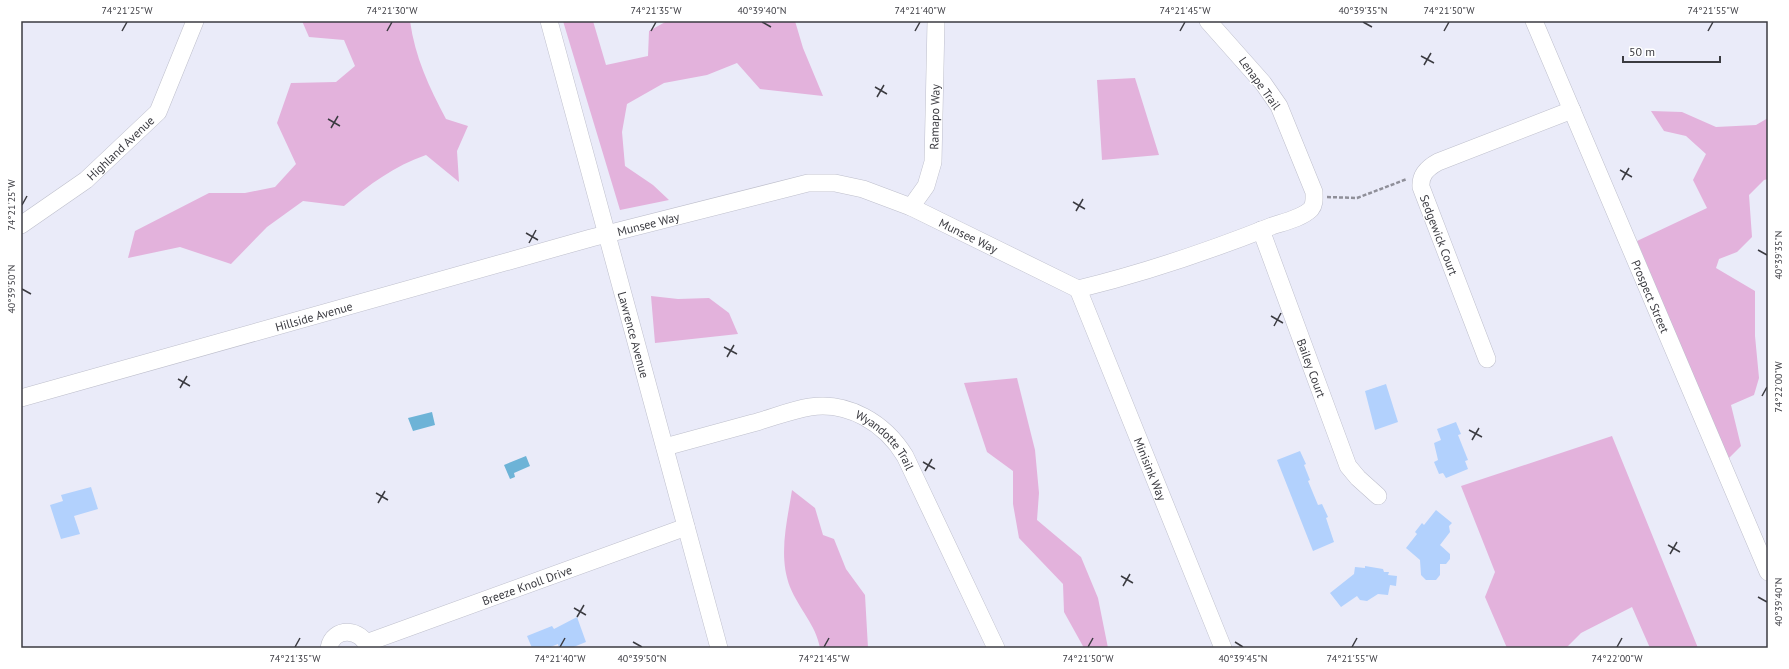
<svg xmlns="http://www.w3.org/2000/svg" width="1789" height="669" font-family="'PT Sans',sans-serif">
  <rect width="100%" height="100%" fill="#eaebf9"/>
  <path fill="#e3b2dc" d="M302,21h108c5,36 19,66 36,98l22,7 -11,25 2,31 -33,-27c-32,11 -56,29 -82,51l-41,-5 -36,26 -36,37 -51,-17 -52,11 7,-27 74,-38h36l30,-6 21,-23 -19,-41 14,-40 45,-1 19,-16 -11,-26 -35,-3z
    M563,21h30l13,44 42,-9 1,-25 18,-10h128l8,27 20,48 -63,-7 -23,-26 -30,12 -43,8 -37,21 -5,28 3,34 28,19 16,15 -49,10z
    M1135,78l24,77 -57,5 -5,-80z
    M1651,111l31,1 34,15 40,-2 12,-7v61l-4,1 -15,15 3,42 -15,15 -18,7 -3,9 39,23v45l4,42 -5,17 -23,10 10,41 -14,14 -90,-219 70,-33 -14,-28 13,-26 -20,-18 -22,-5z
    M651,296l27,3 31,-1 20,15 9,21 -83,9z
    M1017,378l18,72 4,43 -2,27 44,37 17,41 10,50h-24l-20,-36 -1,-28 -44,-46 -6,-34v-33l-26,-19 -23,-69z
    M1612,436l86,212h-48l-18,-41 -51,26 -15,15h-59l-22,-51 10,-25 -34,-86z
    M792,490l23,18 8,27 11,4 12,30 19,26 3,53h-48c-4,-23 -21,-39 -30,-61 -12,-31 -3,-65 2,-97z"/>
  <path fill="#6db3d7" d="M432,412l3,13 -22,6 -5,-13z
    M526,456l4,10 -16,7 1,4 -5,2 -6,-14z"/>
  <path fill="#b2d1fd" d="M1386,384l12,38 -23,8 -10,-39z
    M1456,422l5,12 -3,1 10,25 -3,1 3,8 -22,9 -3,-5 -4,1 -5,-12 4,-2 -4,-17 7,-3 -4,-11z
    M1300,451l6,13 -2,1 6,15 -2,1 10,24 4,-1 6,13 -2,1 8,24 -21,9 -36,-91z
    M91,487l7,22 -24,7 6,18 -19,5 -11,-34 13,-4 -2,-6z
    M1436,510l16,13 -3,3 1,6 -10,13 10,9v5l-4,5h-6v11l-4,5h-10l-5,-5 -1,-15 -14,-12 11,-14 -2,-2 7,-9 2,2z
    M1365,566l18,3 1,3h5l-1,3 9,1 -1,10 -6,-1 -2,10 -10,-1 -11,7 -7,-1 -3,-4 -16,11 -11,-14 24,-19 1,-7 10,1z
    M577,617l9,25 -15,6h-12l-1,-4 -10,4h-16l-5,-12 25,-10 2,3z"/>
  <g fill="none" stroke-linecap="round" stroke-linejoin="round">
    <g stroke="#bebfcc" stroke-width="18">
      <g id="minor">
        <path id="s1" d="M549,21l170,627"/>
        <path id="s2" d="M1534,21l234,551"/>
        <path id="s3" d="M911,207l15,-21 7,-24 3,-141"/>
        <path id="s4" d="M21,225l65,-45 72,-68 37,-91"/>
        <path id="s5" d="M1261,230l87,236 10,12 20,18"/>
        <path id="s6" d="M1078,289l145,359"/>
        <path d="M1487,359l-66,-172c-1,-12 6,-19 17,-25l134,-52"/>
        <path id="s7" d="M21,398l570,-160 217,-55h27l28,6 48,18 167,82c66,-16 131,-38 194,-63 12,-4 30,-8 39,-17 4,-5 3,-11 3,-17l-35,-86 -16,-23 -55,-62"/>
        <path id="s8" d="M665,447c29,-8 59,-16 88,-24 19,-5 38,-13 57,-16 38,-6 75,16 95,49l91,192"/>
        <path id="s9" d="M366,643l320,-116"/>
        <path d="M329,648c4,-22 33,-20 39,0"/>
      </g>
    </g>
    <path stroke="#8f8f99" stroke-width="2.5" stroke-dasharray="4 2" stroke-linecap="butt" d="M1327,197l30,1 50,-19"/>
    <use href="#minor" stroke="#fff" stroke-width="17"/>
  </g>
  <path fill="none" stroke="#3b3b41" stroke-width="1.5" d="M762,22l9,5M1363,22l9,5M122,31l5,-9M387,31l5,-9M651,31l5,-9M915,31l5,-9M1180,31l5,-9M1444,31l5,-9M1708,31l5,-9M1421,56l13,7M1424,65l7,-12M875,87l12,7M877,97l7,-12M328,119l12,7M331,128l7,-12M1620,170l12,7M1622,180l7,-12M1073,202l12,7M22,205l5,-9M1076,211l7,-12M526,233l12,7M529,243l7,-13M1758,250l9,5M22,289l9,5M1271,316l12,7M1274,326l7,-13M724,347l13,7M727,357l7,-12M178,379l12,7M180,388l7,-12M1762,396l5,-9M1469,430l13,7M1472,440l7,-12M923,462l12,7M925,471l7,-12M376,493l12,7M378,503l7,-12M1668,545l12,7M1670,554l7,-12M1121,576l12,7M1123,586l7,-12M1758,597l9,5M574,608l12,7M577,617l7,-12M633,642l9,5M1235,642l8,5M295,647l5,-9M560,647l5,-9M824,647l5,-9M1088,647l5,-9M1352,647l5,-9M1617,647l5,-9"/>
  <g text-anchor="middle" dominant-baseline="central" stroke-width="3" stroke-linejoin="round" paint-order="stroke">
    <g font-size="12" fill="#3b3b41" stroke="#fff">
      <text transform="translate(1260 83) rotate(54)">Lenape Trail</text>
      <text stroke="none"><textPath href="#s3" startOffset="96">Ramapo Way</textPath></text>
      <text stroke="none"><textPath href="#s4" startOffset="126">Highland Avenue</textPath></text>
      <text stroke="none"><textPath href="#s7" startOffset="651">Munsee Way</textPath></text>
      <text stroke="none"><textPath href="#s7" startOffset="987">Munsee Way</textPath></text>
      <text transform="translate(1439 235) rotate(69)">Sedgewick Court</text>
      <text stroke="none"><textPath href="#s2" startOffset="299">Prospect Street</textPath></text>
      <text stroke="none"><textPath href="#s7" startOffset="304">Hillside Avenue</textPath></text>
      <text stroke="none"><textPath href="#s1" startOffset="325">Lawrence Avenue</textPath></text>
      <text stroke="none"><textPath href="#s5" startOffset="147">Bailey Court</textPath></text>
      <text stroke="none"><textPath href="#s8" startOffset="238">Wyandotte Trail</textPath></text>
      <text stroke="none"><textPath href="#s6" startOffset="194">Minisink Way</textPath></text>
      <text stroke="none"><textPath href="#s9" startOffset="171">Breeze Knoll Drive</textPath></text>
    </g>
  </g>
  <rect width="1789" height="669" fill="none" stroke="#ffffff" stroke-width="44"/>
  <path d="M1623 56v6h97v-6" fill="none" stroke="#3b3b41" stroke-width="2"/>
  <text x="1629" y="56" font-size="12" fill="#3b3b41" stroke="#ffffff" stroke-width="3" paint-order="stroke">50 m</text>
  <rect x="22" y="22" width="1745" height="625" fill="none" stroke="#3b3b41" stroke-width="1.5"/>
  <g font-size="10" text-anchor="middle" fill="#3b3b41">
    <text x="127" y="14">74°21'25"W</text>
    <text x="392" y="14">74°21'30"W</text>
    <text x="656" y="14">74°21'35"W</text>
    <text x="762" y="14">40°39'40"N</text>
    <text x="920" y="14">74°21'40"W</text>
    <text x="1185" y="14">74°21'45"W</text>
    <text x="1363" y="14">40°39'35"N</text>
    <text x="1449" y="14">74°21'50"W</text>
    <text x="1713" y="14">74°21'55"W</text>
    <text transform="translate(11 205) rotate(-90)" y="4">74°21'25"W</text>
    <text transform="translate(1778 255) rotate(-90)" y="4">40°39'35"N</text>
    <text transform="translate(11 289) rotate(-90)" y="4">40°39'50"N</text>
    <text transform="translate(1778 387) rotate(-90)" y="4">74°22'00"W</text>
    <text transform="translate(1778 602) rotate(-90)" y="4">40°39'40"N</text>
    <text x="295" y="662">74°21'35"W</text>
    <text x="560" y="662">74°21'40"W</text>
    <text x="642" y="662">40°39'50"N</text>
    <text x="824" y="662">74°21'45"W</text>
    <text x="1088" y="662">74°21'50"W</text>
    <text x="1243" y="662">40°39'45"N</text>
    <text x="1352" y="662">74°21'55"W</text>
    <text x="1617" y="662">74°22'00"W</text>
  </g>
</svg>
